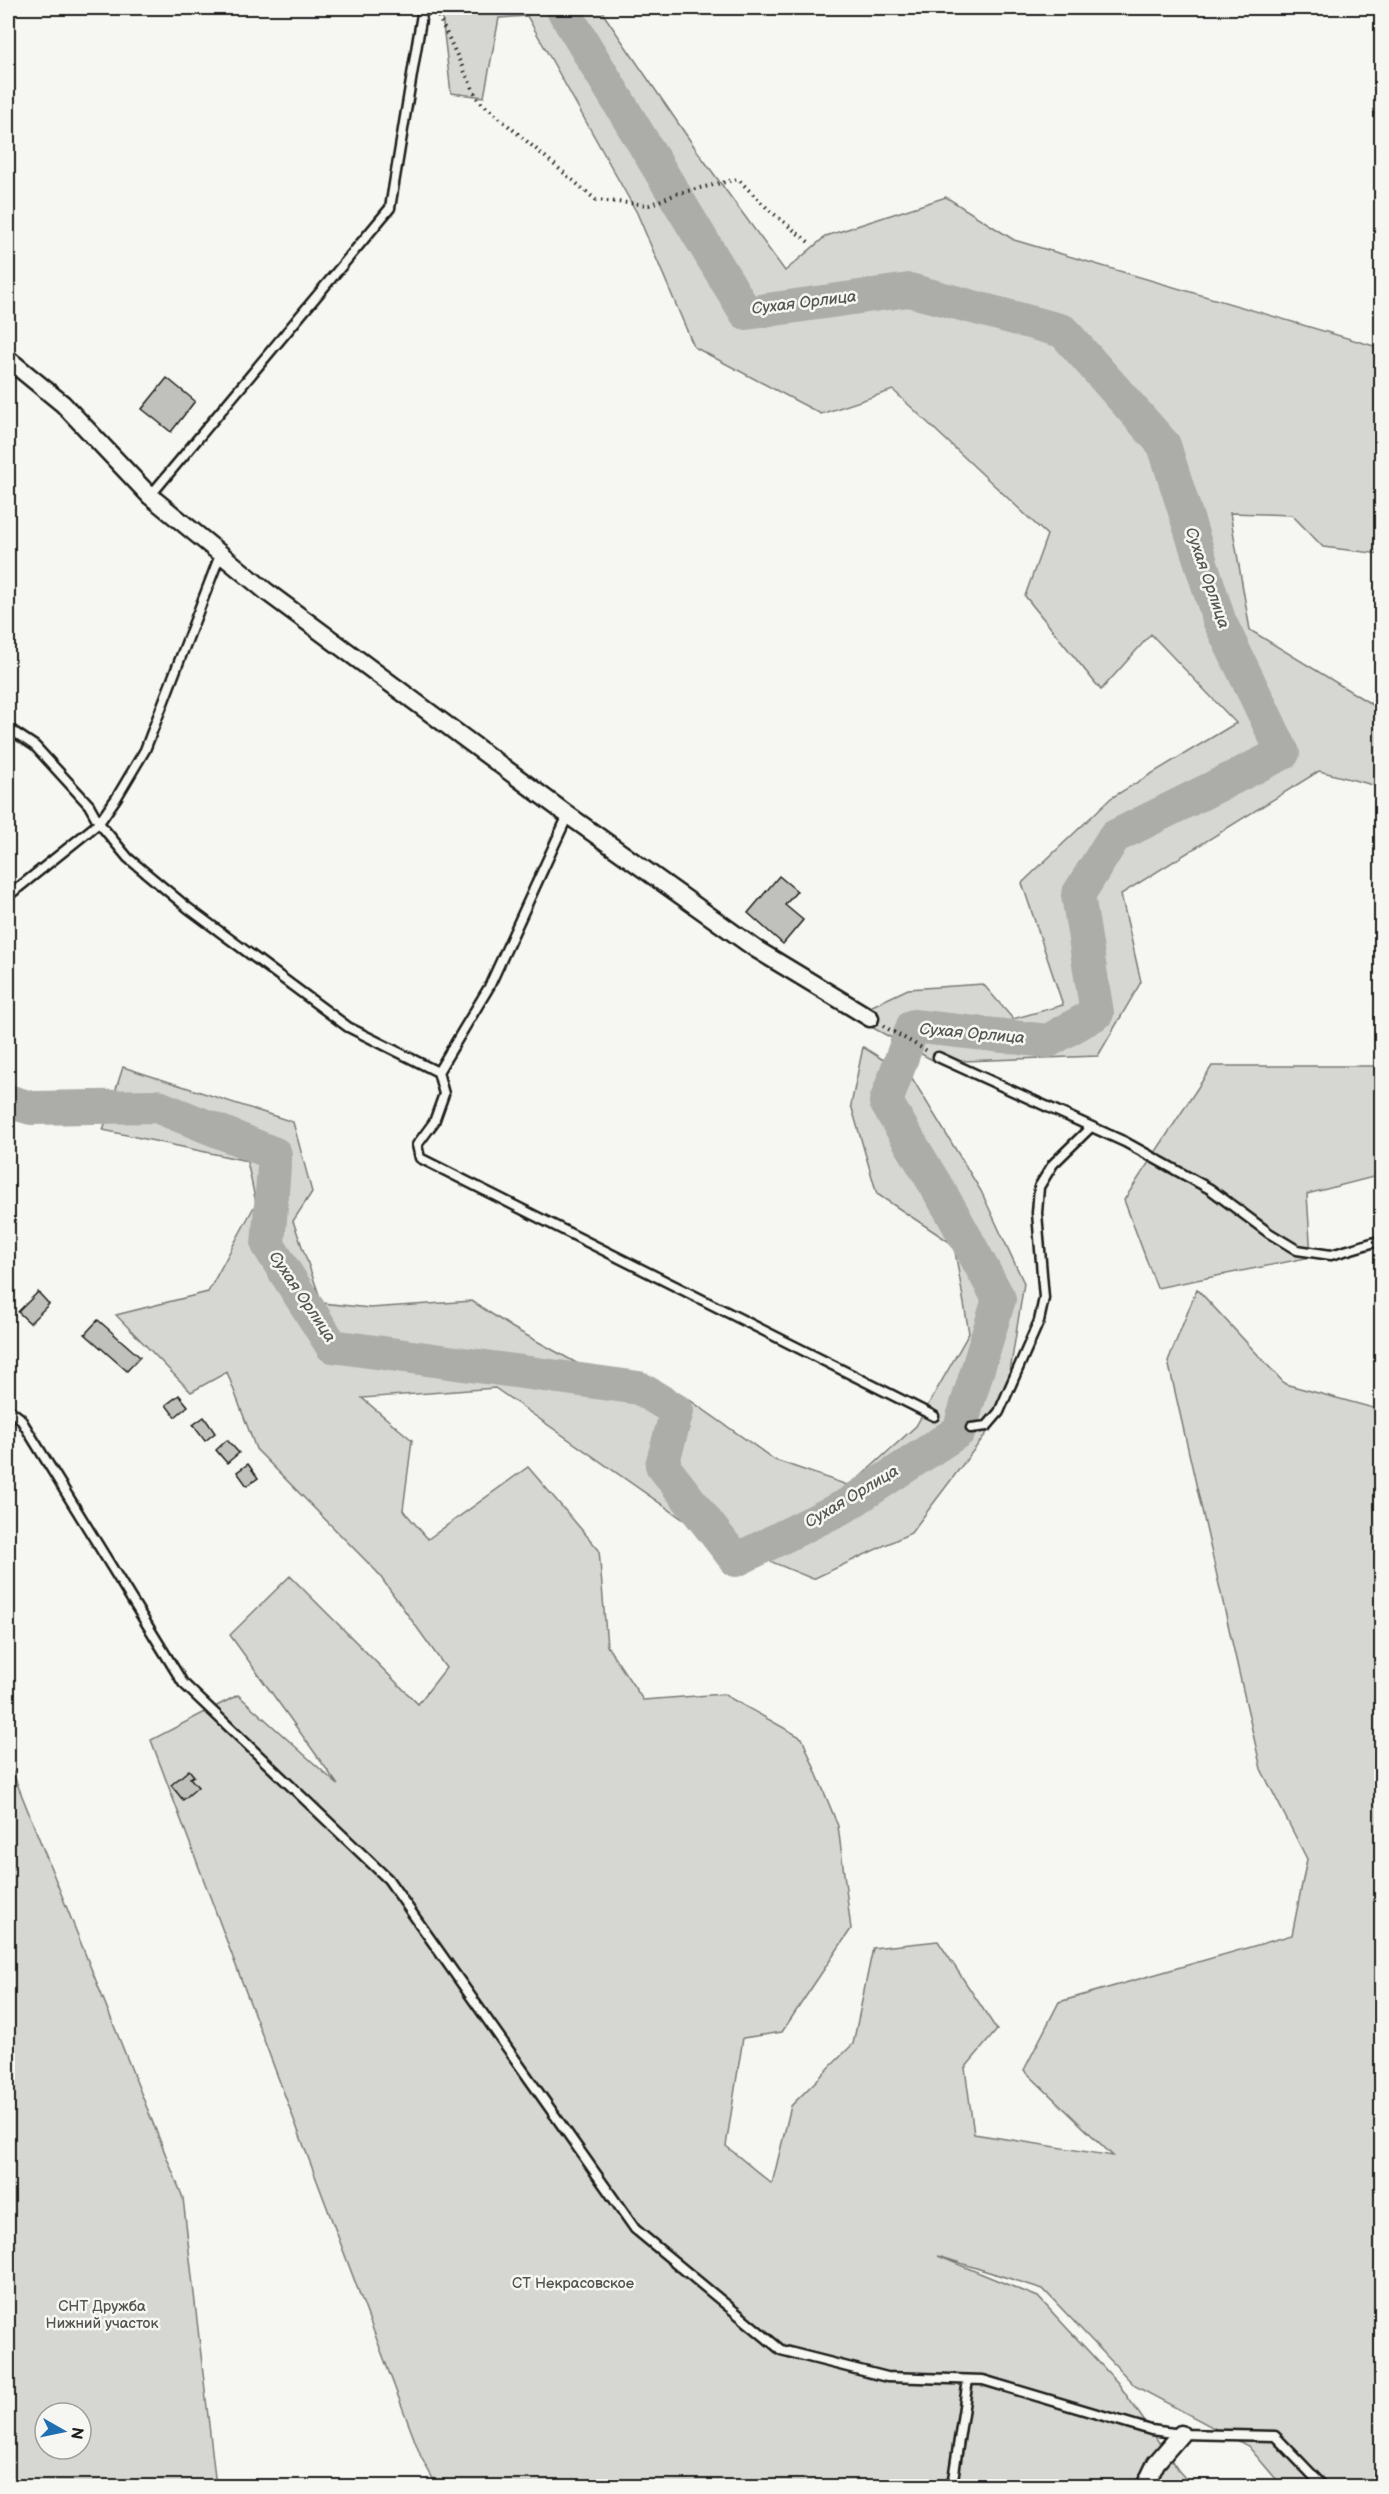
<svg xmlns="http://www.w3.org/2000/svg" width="1389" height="2494" font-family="'Balsamiq Sans',sans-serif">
  <rect width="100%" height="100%" fill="#f6f6f2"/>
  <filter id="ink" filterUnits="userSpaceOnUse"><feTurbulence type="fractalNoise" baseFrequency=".0167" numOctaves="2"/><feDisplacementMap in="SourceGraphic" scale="12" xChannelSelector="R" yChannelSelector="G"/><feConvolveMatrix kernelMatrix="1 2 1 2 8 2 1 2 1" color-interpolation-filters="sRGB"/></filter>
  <g filter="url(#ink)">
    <path fill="#d6d6d2" stroke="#797977" stroke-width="1.5" fill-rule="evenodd" d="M441,8h162l1,7 96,140 85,116 41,-35 120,-39 68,43 367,108v206l-58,-7 -31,-32 -62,-2 20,117 131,80v77l-62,-16 -198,123 20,88 -43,74 -162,6 -85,-46 57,-27 75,-5 30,35 50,-14 -41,-122 89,-85 125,-75 -85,-89 -50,56 -76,-94 22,-61 -154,-145 -72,24 -127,-67 -57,-134 -110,-197 -28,2 -15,79 -33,-4z
      M863,1047l49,31 69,113 43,92 -20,127 -93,123 -98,46 -109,-45 -209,-146 -133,10 50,42 -9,70 25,29 100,-72 71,83 8,96 36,54 80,-6 79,44 36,88 13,103 -69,103 -39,6 -17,108 46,38 19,-78 62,-62 20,-96 65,-7 59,89 -32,38 9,66 139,22 -89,-86 35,-68 233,-67 15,-76 -46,-90 -93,-408 29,-72 88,95 96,26v1076h-99l-34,-40 -113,-60 -92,-97 -105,-33 100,41 80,86 60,87 14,16h-755l-16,-29 -270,-717 87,-45 100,90 -108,-150 60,-59 128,128 28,-36 -69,-96 -121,-123 -29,-77 -36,20 -75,-77 92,-23 48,-89 -9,-42 -144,-31 20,-63 170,55 19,70 -19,29 29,82 48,5 102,-7 41,27 98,54 77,17 87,61 75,26 66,-60 53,-93 -15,-88 -77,-51 -26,-89z
      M1212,1066h169v109l-74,19 4,63 -154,31 -33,-88z
      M8,1761l175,437 33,288h-208zM45,2413h36v36h-36z"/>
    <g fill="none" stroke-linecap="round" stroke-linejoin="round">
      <path stroke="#acaca9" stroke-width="34" d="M8,1101l23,7 125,-2 119,48 -7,91 64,101 307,42 38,23 -15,54 74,95 109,-54 114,-75 40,-132 -48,-88 -65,-109 27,-76 135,15 49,-28 -19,-118 36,-58 169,-84 -64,-133 -55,-175 -101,-114 -154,-41 -163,23 -184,-305"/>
    </g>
    <path fill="#c0c0bd" stroke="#1c1c1c" stroke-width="1.5" d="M167,378l28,23 -24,31 -29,-23z
      M779,876l18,15 -12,14 18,15 -20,24 -35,-31z
      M38,1292l11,12 -19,19 -12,-11z
      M98,1320l42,37 -13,14 -42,-37z
      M179,1395l9,11 -13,11 -9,-12z
      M204,1417l11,16 -10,8 -12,-16z
      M227,1440l12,13 -12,10 -11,-13z
      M248,1464l10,14 -11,8 -10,-14z
      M189,1770l5,6 -4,2 8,9 -15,13 -12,-15z"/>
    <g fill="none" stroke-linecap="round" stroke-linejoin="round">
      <g stroke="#1c1c1c" stroke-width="13">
        <path id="service" d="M150,496l240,-288 33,-200
          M8,728l27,18 54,59 10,18 29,35 60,50 160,119 90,45 6,22 -10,28 -17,23 3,13 514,258
          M8,896l91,-73 18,-26 28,-47 75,-195
          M938,1057l187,85 85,47 59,44 28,17 34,5 51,-15
          M438,1072l51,-85 79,-172
          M8,1409l12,9 163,265 205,196 247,350 146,121 106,27 96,3 168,50 30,4 94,2 48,50
          M971,1428l16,-2 12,-14 40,-91 5,-23 -7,-85 2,-26 14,-23 38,-37
          M952,2486l16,-106"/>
      </g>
      <g stroke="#1c1c1c" stroke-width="21">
        <path id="minor" d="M8,359l55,45 87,92 117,96 301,223 188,134 114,69
          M1145,2486l11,-23 25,-29"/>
      </g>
      <path stroke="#1c1c1c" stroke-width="4" stroke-dasharray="1.5 4.5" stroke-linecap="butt" d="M436,11l42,89 118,100 53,5 30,-12 59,-14 31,31 42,34
        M883,1026l46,26"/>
      <use href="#service" stroke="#f6f6f2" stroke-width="8"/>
      <use href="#minor" stroke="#f6f6f2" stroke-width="16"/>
    </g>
  </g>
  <g text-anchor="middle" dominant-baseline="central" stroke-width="5" stroke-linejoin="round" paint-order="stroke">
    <g font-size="15" fill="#545453" stroke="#f6f6f2">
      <text x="573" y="2283">СТ Некрасовское</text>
      <text x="102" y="2306">СНТ Дружба<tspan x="102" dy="17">Нижний участок</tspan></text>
    </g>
    <g font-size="16" font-style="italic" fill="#565654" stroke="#f6f6f2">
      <text transform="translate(804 303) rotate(-7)">Сухая Орлица</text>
      <text transform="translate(1207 578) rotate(71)">Сухая Орлица</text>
      <text transform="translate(972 1034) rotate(5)">Сухая Орлица</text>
      <text transform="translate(302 1297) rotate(56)">Сухая Орлица</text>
      <text transform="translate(852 1497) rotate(-31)">Сухая Орлица</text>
    </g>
  </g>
  <rect width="1389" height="2494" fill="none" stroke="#f6f6f2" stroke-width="30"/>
  <rect x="15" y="15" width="1359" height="2464" fill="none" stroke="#1c1c1c" stroke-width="2" filter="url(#ink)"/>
  <g transform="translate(63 2431) rotate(99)"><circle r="28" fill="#f6f6f2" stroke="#9f9f9c" stroke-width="1.5"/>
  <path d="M0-4.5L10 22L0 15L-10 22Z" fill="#1f6fb2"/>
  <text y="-9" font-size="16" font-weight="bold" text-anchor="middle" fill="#1c1c1c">N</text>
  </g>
</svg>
